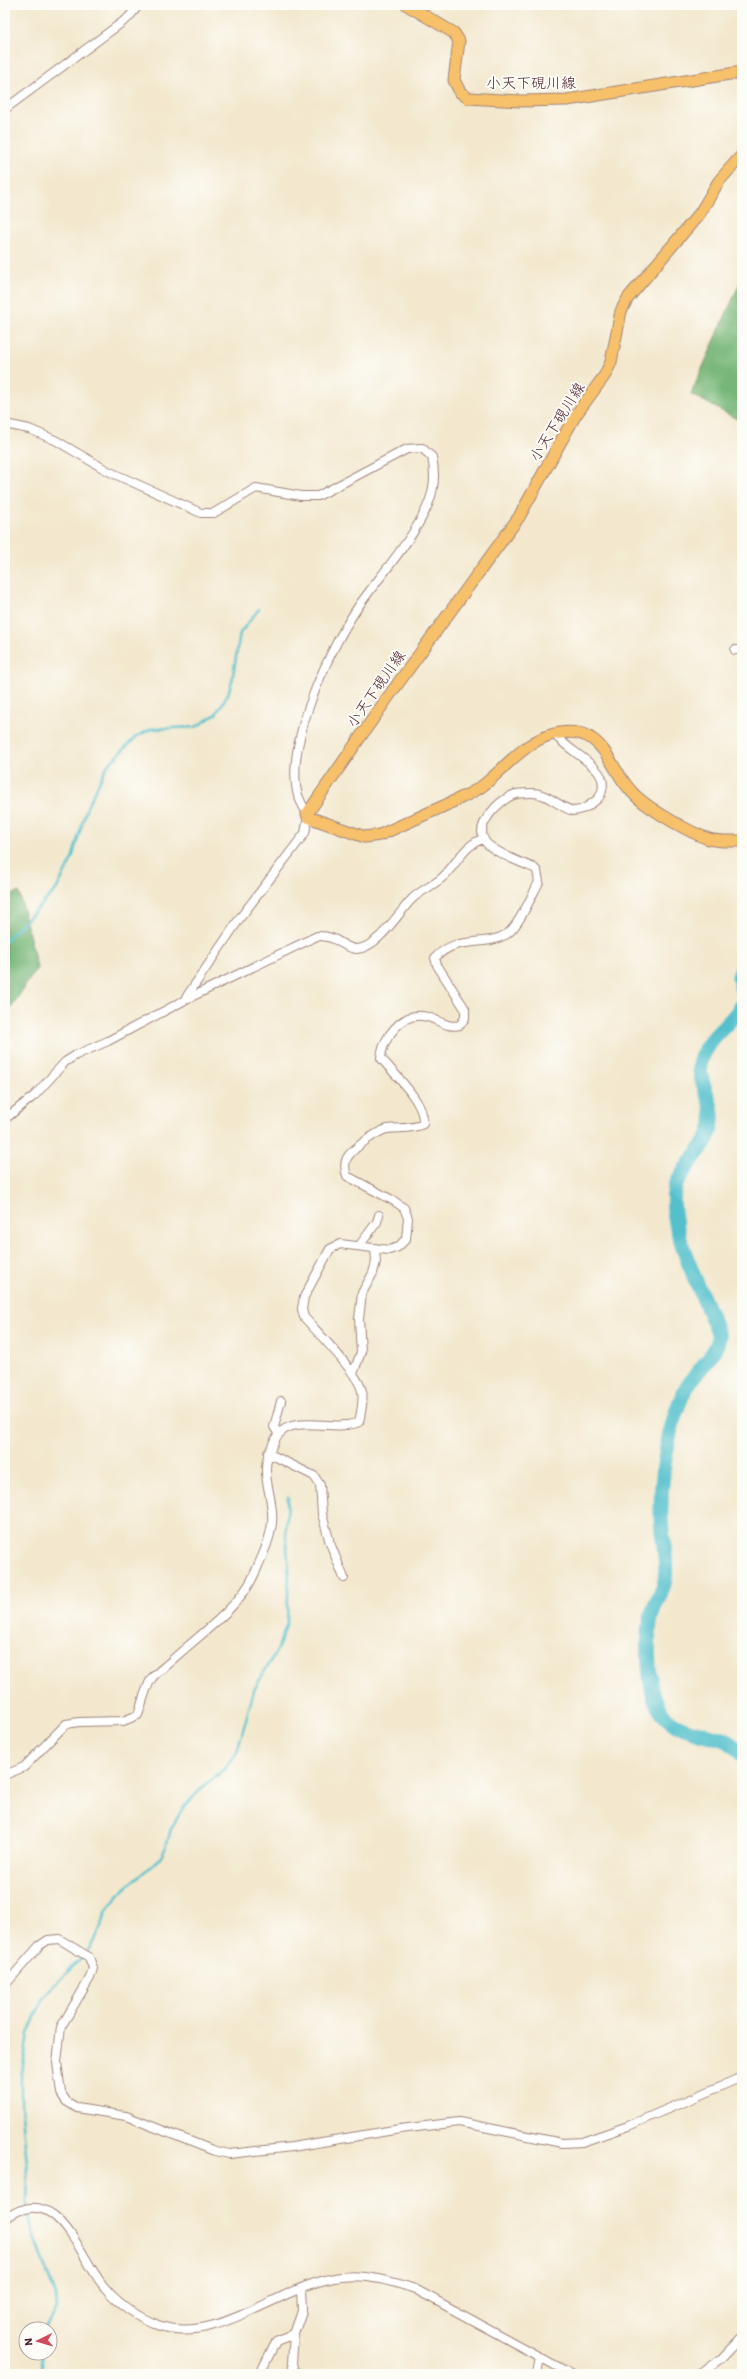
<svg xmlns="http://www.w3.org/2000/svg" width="747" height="2379" font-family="Itim,'Klee One',sans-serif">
  <rect width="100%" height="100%" fill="#fdfcf7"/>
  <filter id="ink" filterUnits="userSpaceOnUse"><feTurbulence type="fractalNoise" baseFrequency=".025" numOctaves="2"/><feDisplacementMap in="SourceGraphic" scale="8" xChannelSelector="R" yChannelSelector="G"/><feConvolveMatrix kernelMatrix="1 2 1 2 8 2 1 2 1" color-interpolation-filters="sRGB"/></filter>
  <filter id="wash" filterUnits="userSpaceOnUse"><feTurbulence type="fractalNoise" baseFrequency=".012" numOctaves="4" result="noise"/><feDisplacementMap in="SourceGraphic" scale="16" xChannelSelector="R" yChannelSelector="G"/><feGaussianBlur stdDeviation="0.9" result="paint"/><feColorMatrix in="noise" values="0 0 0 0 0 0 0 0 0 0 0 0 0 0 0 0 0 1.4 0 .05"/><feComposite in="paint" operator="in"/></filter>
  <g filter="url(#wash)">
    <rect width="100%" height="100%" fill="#f3e8ce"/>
    <path fill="#76b677" stroke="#606a51" d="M742,278v144l-51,-28z
      M19,892l18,76 -32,49v-120z"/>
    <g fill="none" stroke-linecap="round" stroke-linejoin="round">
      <path stroke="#53c0cc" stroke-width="2.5" d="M5,941l51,-51 16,-31 15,-52 20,-41 29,-29 15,-8 45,-2 20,-13 12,-20 4,-13 8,-48 19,-24
        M45,2329l12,-23 -1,-10 -23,-61 -6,-29 1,-33 -7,-68v-27l7,-44 15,-36 9,-11 33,-32 12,-19 10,-25 12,-17 42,-37 5,-10 5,-18 12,-21 20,-21 22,-18 12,-17 17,-62 24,-42 9,-26 2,-50 -3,-36 2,-39
        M41,2353l2,21"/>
      <path stroke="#53c0cc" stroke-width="15" d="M742,969l-3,8 3,13
        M742,1005c-11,20 -39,35 -42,59 -2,22 17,38 11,64 -4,19 -28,38 -35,57 -14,37 31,115 43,152 -3,19 -22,33 -32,50 -5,7 -8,17 -11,25 -11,33 -16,73 -15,108 1,19 7,41 4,60 -2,12 -10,23 -13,34 -6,22 -5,77 8,96 20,31 64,17 82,44"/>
    </g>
  </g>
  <g filter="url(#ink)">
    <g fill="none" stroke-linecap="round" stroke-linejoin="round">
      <g stroke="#9e847c" stroke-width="10">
        <path id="minor" d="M5,109l123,-91 11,-13
          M5,424l24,5 26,11 53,31 93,42h13l42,-25 45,8h17l89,-47 15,-1 10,9c2,10 3,20 1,30 -4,34 -50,85 -70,113 -31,42 -77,140 -66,192 2,8 7,15 10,22
          M735,650h7
          M185,999l55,-81 65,-85 3,-16
          M5,1119l30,-24 30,-33 11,-7 32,-14 77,-41 132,-64c21,-1 26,13 40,13 21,-1 42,-37 55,-50 9,-9 23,-14 32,-23 12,-12 23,-34 40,-37
          M359,1246l18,-24 2,-7
          M353,1374l8,-22 -2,-33 3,-26 11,-20 3,-11 -1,-14
          M279,1434l-5,-7 7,-26
          M268,1453l46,23 6,9 2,29 8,29 14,35
          M5,1775l19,-8 42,-43 13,-2 44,-1 15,-6c4,-11 7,-27 14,-37 5,-6 14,-12 20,-18 26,-24 68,-53 82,-85 7,-16 16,-34 18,-52 3,-28 -15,-48 0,-77 2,-4 4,-10 8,-13 16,-18 56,-1 79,-11 2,-10 5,-20 3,-31 -4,-18 -44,-58 -58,-74l-2,-8 2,-12 26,-48 10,-5 49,6 9,-3 8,-8 2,-21 -4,-10 -10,-7 -47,-25c-2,-6 -3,-12 0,-18 5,-9 29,-26 40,-29 12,-2 24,1 36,-5 3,-21 -29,-50 -42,-66 1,-18 20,-45 41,-42 14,1 24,13 38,9l5,-7v-9l-28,-44 -2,-7c22,-24 49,-10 72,-24 12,-8 25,-39 32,-52l-2,-11 -3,-3c-12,-5 -44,-17 -50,-28 -9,-16 16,-40 29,-45 5,-2 13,-2 18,-2 15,-1 28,14 42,18 8,0 16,-5 22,-10 9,-6 10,-20 4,-28 -9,-13 -32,-24 -45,-39
          M5,1985l34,-39 9,-6 11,-1 30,18 4,11 -3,10 -29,49 -4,35 4,31 5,8 11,7 49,8 86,34 17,4 63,-7 108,-18 59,-7 103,21 20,-1 46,-16 114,-49
          M5,2219c54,-41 74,40 101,70 14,16 32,28 52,36 59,22 125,-42 183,-48 26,-3 50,4 74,12l156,85
          M260,2374l16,-33 18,-7
          M295,2374l-3,-11 2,-29 8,-23 -1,-22
          M537,2374l3,-17
          M701,2374l20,-15 21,-22"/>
      </g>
      <g stroke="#9e847c" stroke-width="13">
        <path id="major" d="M407,5l47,28 5,8 -5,39 6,12 8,6 52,3 47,-1 175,-28
          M742,155l-23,26 -19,32 -72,85 -7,13 -10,51 -6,13 -30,41 -56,101 -133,183 -79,114 1,3 57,20 15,-2c22,-10 44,-20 66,-30 12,-6 25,-11 35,-18 24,-18 43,-46 73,-53 54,-12 53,38 84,64 15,13 52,35 71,41 10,3 23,2 33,2"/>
      </g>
      <use href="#minor" stroke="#fff" stroke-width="8"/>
      <use href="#major" stroke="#f7c06b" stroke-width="11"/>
    </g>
  </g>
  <g text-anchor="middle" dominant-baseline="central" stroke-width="4" stroke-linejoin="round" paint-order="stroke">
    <g font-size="15" fill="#4a1f2b" stroke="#fdfcf7">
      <text x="531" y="83">小天下硯川線</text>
      <text transform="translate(557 422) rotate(-58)">小天下硯川線</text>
      <text transform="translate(376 689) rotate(-55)">小天下硯川線</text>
    </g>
  </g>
  <rect width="747" height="2379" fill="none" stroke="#fdfcf7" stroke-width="20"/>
  <g transform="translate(38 2341) rotate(265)"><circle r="19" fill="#fdfcf7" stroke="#b5a4a5"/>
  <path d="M0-3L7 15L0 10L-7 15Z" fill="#d1495b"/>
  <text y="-6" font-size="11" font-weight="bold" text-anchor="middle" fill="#4a1f2b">N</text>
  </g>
</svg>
